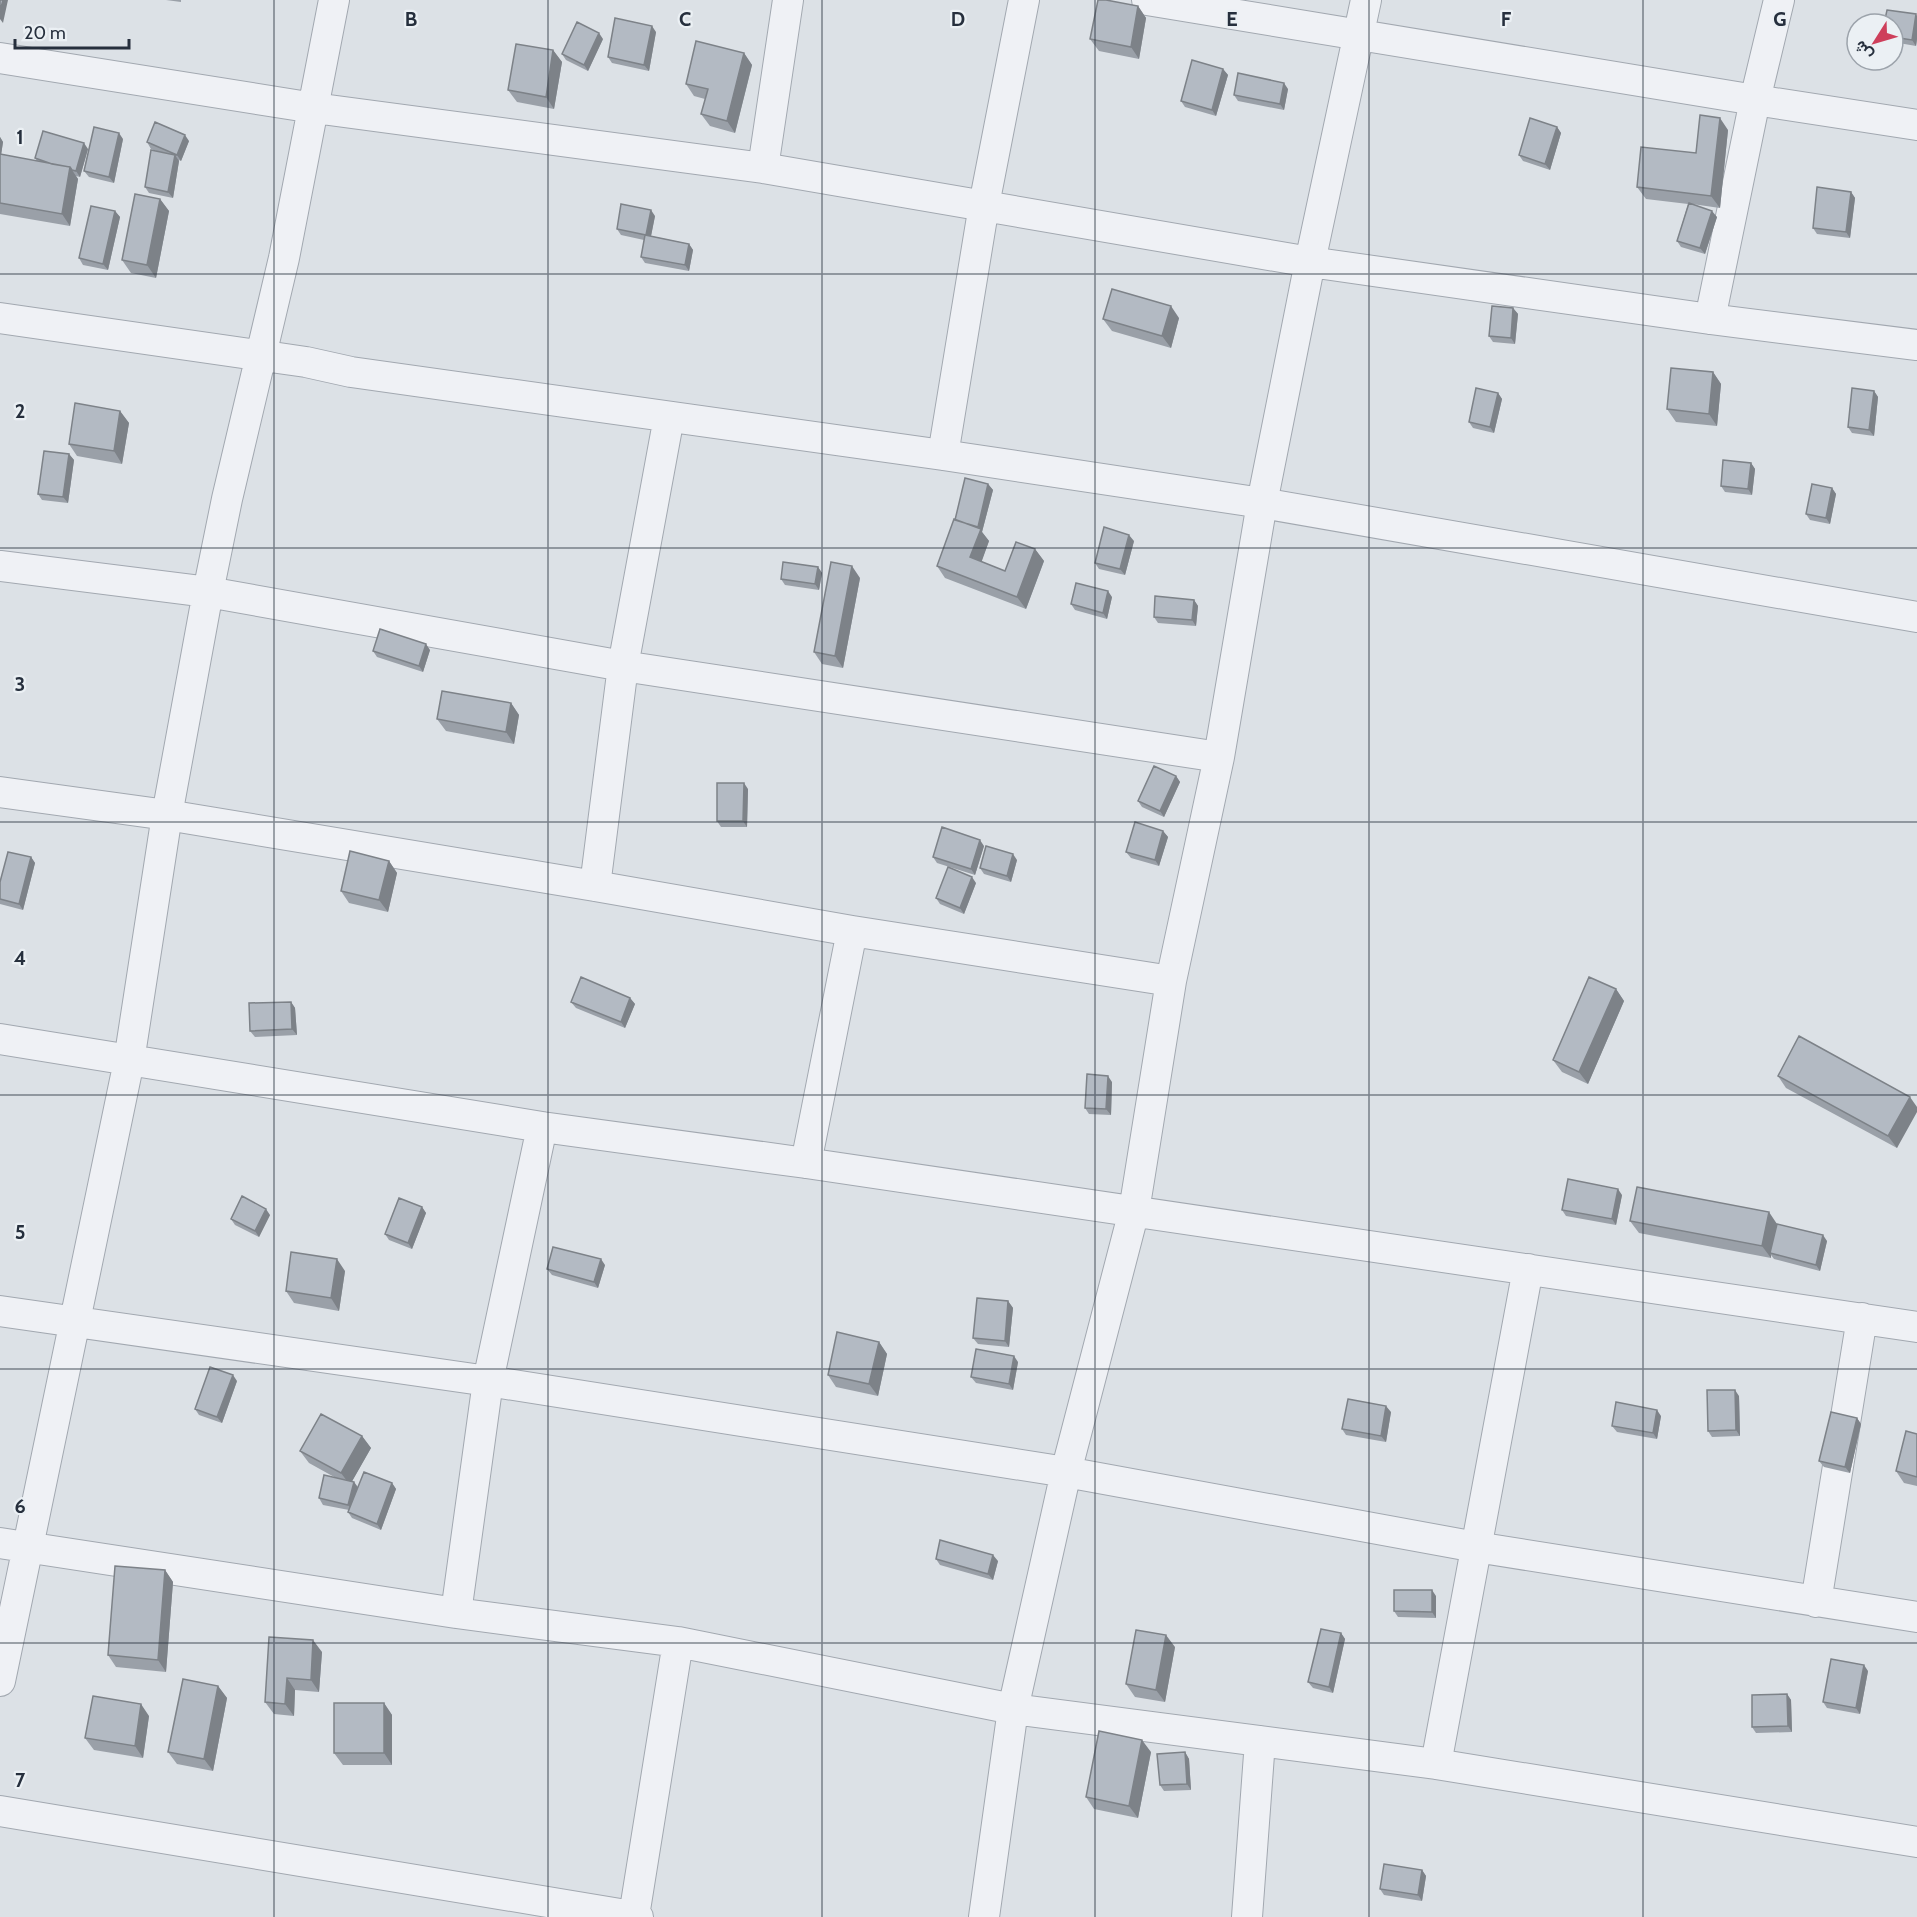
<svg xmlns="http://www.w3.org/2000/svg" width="1917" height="1917" font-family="Cabin,Vazirmatn,sans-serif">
  <rect width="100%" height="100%" fill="#dce1e6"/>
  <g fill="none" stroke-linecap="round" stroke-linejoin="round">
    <g stroke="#a2a8b0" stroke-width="32">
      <path id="street" d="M1147,0l608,100 162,25
        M0,58l314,50 449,60 547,94 400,57 207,26
        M763,168l25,-168
        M0,318l306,44 45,10 592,83 319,48 655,114
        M1710,319l45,-219 24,-100
        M943,455l41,-250 40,-205
        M0,566l208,26 415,74 596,91
        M0,792l167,23 428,71 257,45 319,50
        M595,886l28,-220 46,-249
        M0,1039l542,88 264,36 1111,164
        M806,1163l46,-232
        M0,1311l488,70 578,91 410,75 441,70
        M0,1543l456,70 222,29 335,67 423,55 481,78
        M1816,1602l46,-284
        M456,1613l32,-232 54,-254
        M0,1681l129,-620 38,-246 41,-223 19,-93 57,-241 50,-258
        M1436,1764l92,-495
        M0,1811l638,106
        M634,1916l44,-274
        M984,1917l29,-208 53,-237 68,-261 37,-230 48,-224 43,-254 48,-241 56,-262
        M1247,1917l13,-176"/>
    </g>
    <use href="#street" stroke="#eff1f5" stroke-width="30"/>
  </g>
  <path fill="#9aa0a8" d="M166,0h15v2z
    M1138,6l8,12 -7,41 -40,-8 -9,-12z
    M1917,16v23l-1,7 -23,-4v-18z
    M656,32l-7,39 -37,-8 -4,-6z
    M603,39l-15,32 -22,-11 -4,-6z
    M553,50l9,12 -8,47 -37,-7 -9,-12z
    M744,53l8,12 -17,68 -25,-7 -9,-12 4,-15 -11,-3 -8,-12z
    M1223,69l5,6 -12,41 -31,-9 -4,-6z
    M1288,89l-4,21 -46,-9 -4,-6z
    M1557,127l4,6 -11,37 -27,-9 -4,-6z
    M1728,130l-8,78 -28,-4 25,13 -12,37 -24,-7 -4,-6 11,-37 -42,-5 -9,-12 59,-34z
    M0,137l3,5 -2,13 36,6 -2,-3 53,-9 -8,28 -4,-1 2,3 -8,47 -70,-12z
    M123,139l-9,44 -25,-6 -5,-6z
    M189,141l-8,20 -2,-1v1l-6,37 -24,-5 -4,-6 14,-35 -8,-3 -4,-7z
    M1851,192l4,6 -5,40 -33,-4 -4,-6z
    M160,199l9,12 -13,67 -25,-5 -9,-13z
    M115,211l5,6 -12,53 -25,-5 -4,-7z
    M655,216l-4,20 38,8 4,6 -4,21 -44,-8 -4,-6 3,-17 -23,-5 -4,-6z
    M1513,308l5,6 -3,30 -22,-2 -4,-6z
    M1179,318l-8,30 -59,-17 -9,-12z
    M1713,372l8,12 -4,42 -41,-4 -9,-13z
    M1874,391l4,6 -4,39 -22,-3 -4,-6z
    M1498,393l4,6 -8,34 -21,-5 -4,-6z
    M120,411l9,12 -7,41 -45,-8 -8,-12z
    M69,454l5,6 -6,43 -26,-3 -4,-6z
    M1751,463l4,6 -3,26 -27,-3 -4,-6z
    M988,484l5,6 -11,42 7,9 -8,21 24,9 30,-22 9,12 -18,48 -81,-31 -8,-12 18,-46z
    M1832,488l4,6 -6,30 -20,-4 -4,-6z
    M1134,541l-9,34 -26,-6 -4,-6z
    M818,567l4,6 -3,17 -34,-5 -4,-6z
    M860,578l-17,90 -21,-4 -8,-12z
    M1112,597l-5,22 -32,-9 -4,-6z
    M1194,600l4,6 -2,20 -38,-3 -4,-6z
    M430,650l-7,22 -46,-15 -4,-6z
    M511,703l8,12 -5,29 -68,-13 -9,-12z
    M1176,776l4,6 -16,35 -22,-10 -4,-6z
    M748,789l-1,38h-26l-4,-6z
    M1163,831l5,6 -9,29 -28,-8 -5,-6z
    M984,846l-9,29 -38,-12 -4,-6z
    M31,857l4,6 -12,47 -23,-6v-22z
    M1017,860l-6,22 -27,-8 -4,-6z
    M389,861l8,12 -9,39 -39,-9 -8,-12z
    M976,883l-12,31 -24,-10 -4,-6z
    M1616,989l8,12 -36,83 -26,-12 -9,-12z
    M630,998l5,6 -10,24 -49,-20 -5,-6z
    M291,1002l4,6 2,27 -42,2 -5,-6z
    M1778,1076l132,21 -13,51 -111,-60z
    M1112,1082l-1,33 -22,-1 -4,-6z
    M1622,1195l-6,30 -50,-9 -4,-6z
    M422,1207l4,6 -14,36 -23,-9 -4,-6z
    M270,1215l-11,22 -24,-12 -4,-6z
    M1630,1221l147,3 50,17 -7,30 -46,-12 -3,-4v3l-132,-25z
    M605,1265l-7,23 -46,-13 -5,-6z
    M345,1271l-6,40 -45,-8 -8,-12z
    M1008,1301l5,7 -4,39 -31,-3 -5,-6z
    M879,1342l8,12 -9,42 -42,-9 -8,-12z
    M1018,1362l-5,28 -37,-7 -5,-6z
    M237,1381l-15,42 -23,-8 -4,-6z
    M1739,1396l1,40 -28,1 -4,-6z
    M1391,1412l-5,30 -40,-7 -4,-6z
    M1661,1416l-4,23 -40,-7 -5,-6z
    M1857,1418l4,6 -11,49 -26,-6 -5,-6z
    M1917,1434v52l-13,-3 -8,-12z
    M362,1436l9,12 -19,33 2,1 4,5 34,-4 4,6 -15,41 -29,-12 -4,-6 1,-2 -26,-5 -4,-7 17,-20 -27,-15 -9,-12z
    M936,1559l62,2 -5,19 -53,-15z
    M165,1570l8,12 -7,90 -50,-5 -8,-12z
    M1436,1596v22l-38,-1 -4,-6z
    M1341,1633l4,6 -12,54 -20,-5 -5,-6z
    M269,1637l53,15 -3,40 -24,-2 -1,26 -20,-2 -9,-12z
    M1175,1647l-10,55 -30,-5 -9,-13z
    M1868,1671l-8,43 -33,-6 -4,-6z
    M218,1686l9,12 -14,73 -36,-7 -9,-12z
    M1787,1694l4,6 1,32 -36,1 -4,-6z
    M384,1703l8,12v50h-49l-9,-12z
    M149,1716l-6,42 -49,-8 -9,-12z
    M1151,1752l-13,66 -44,-9 -8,-12z
    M1185,1752l4,7 2,31 -27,1 -4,-6z
    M1422,1870l4,6 -4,25 -38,-6 -4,-6z"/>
  <path fill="#7d8288" d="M3,0h5l-5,23 -3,-4v-8z
    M1138,6l8,12 -7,41 -8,-12z
    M1916,14l1,2v23l-1,7 -4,-6z
    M652,26l4,6 -7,39 -5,-6z
    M599,33l4,6 -15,32 -4,-6z
    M553,50l9,12 -8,47 -8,-12z
    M744,53l8,12 -17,68 -8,-12z
    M1223,69l5,6 -12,41 -4,-6z
    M1284,83l4,6 -4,21 -4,-6z
    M1720,118l8,12 -8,78 -9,-12z
    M1557,127l4,6 -11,37 -5,-6z
    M119,133l4,6 -9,44 -5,-6z
    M185,135l4,6 -8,20 -4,-6z
    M0,137l3,5 -3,20z
    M84,143l4,6 -8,28 -4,-6z
    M175,155l4,6 -6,37 -5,-6z
    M70,167l8,12 -8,47 -8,-12z
    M1851,192l4,6 -5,40 -4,-6z
    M160,199l9,12 -13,67 -9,-13z
    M651,210l4,6 -5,25 -4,-6z
    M115,211l5,6 -12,53 -5,-6z
    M1712,211l5,6 -12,37 -5,-6z
    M689,244l4,6 -4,21 -4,-6z
    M1171,306l8,12 -8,30 -9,-12z
    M1513,308l5,6 -3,30 -4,-6z
    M1713,372l8,12 -4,42 -8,-12z
    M1874,391l4,6 -4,39 -5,-6z
    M1498,393l4,6 -8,34 -4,-6z
    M120,411l9,12 -7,41 -8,-13z
    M69,454l5,6 -6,43 -5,-6z
    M1751,463l4,6 -3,26 -4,-6z
    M988,484l5,6 -11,42 7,9 -10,28 -9,-12 10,-27 -2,-3z
    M1832,488l4,6 -6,30 -4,-6z
    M1129,535l5,6 -9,34 -5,-6z
    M1035,549l9,12 -18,48 -9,-12z
    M852,566l8,12 -17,90 -8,-12z
    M818,567l4,6 -3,17 -4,-6z
    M1108,591l4,6 -5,22 -4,-6z
    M1194,600l4,6 -2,20 -4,-6z
    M426,644l4,6 -7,22 -4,-6z
    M511,703l8,12 -5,29 -8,-12z
    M1176,776l4,6 -16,35 -4,-6z
    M744,783l4,6 -1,38 -4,-6z
    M1163,831l5,6 -9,29 -4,-6z
    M980,840l4,6 -9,29 -4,-6z
    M1013,854l4,6 -6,22 -4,-6z
    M31,857l4,6 -12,47 -4,-6z
    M389,861l8,12 -9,39 -9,-12z
    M972,877l4,6 -12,31 -4,-6z
    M1616,989l8,12 -36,83 -9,-12z
    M630,998l5,6 -10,24 -4,-6z
    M291,1002l4,6 2,27 -5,-6z
    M1108,1076l4,6 -1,33 -5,-6z
    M1910,1097l7,10v5l-20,36 -9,-12z
    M1618,1189l4,6 -6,30 -4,-6z
    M422,1207l4,6 -14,36 -4,-6z
    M266,1209l4,6 -11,22 -4,-6z
    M1769,1212l8,12 -7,29 1,2v3l-9,-12z
    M1823,1235l4,6 -7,30 -4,-6z
    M337,1259l8,12 -6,40 -8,-13z
    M601,1259l4,6 -7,23 -4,-6z
    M1008,1301l5,7 -4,39 -4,-6z
    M879,1342l8,12 -9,42 -9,-12z
    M1014,1356l4,6 -5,28 -4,-6z
    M233,1375l4,6 -15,42 -5,-6z
    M1735,1390l4,6 1,40 -4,-6z
    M1386,1406l5,6 -5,30 -5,-6z
    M1657,1410l4,6 -4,23 -4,-6z
    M1857,1418l4,6 -11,49 -5,-6z
    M362,1436l9,12 -21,37 -9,-12z
    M354,1482l4,6 -5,23 -5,-6z
    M392,1483l4,6 -15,41 -4,-6z
    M993,1555l5,6 -5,19 -5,-6z
    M165,1570l8,12 -7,90 -8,-12z
    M1432,1590l4,6v22l-4,-6z
    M1341,1633l4,6 -12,54 -4,-6z
    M1166,1635l9,12 -10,55 -9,-12z
    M313,1640l9,12 -3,40 -8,-12z
    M1864,1665l4,6 -8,43 -4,-6z
    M287,1678l8,12 -1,26 -9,-12z
    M218,1686l9,12 -14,73 -9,-12z
    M1787,1694l4,6 1,32 -4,-6z
    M384,1703l8,12v50l-8,-12z
    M141,1704l8,12 -6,42 -8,-12z
    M1142,1740l9,12 -13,66 -9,-12z
    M1185,1752l4,7 2,31 -4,-6z
    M1422,1870l4,6 -4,25 -4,-6z"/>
  <path fill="#b3bac3" stroke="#7d8288" stroke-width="1.5" d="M0,0h3l-3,11z
    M1098,0h8l32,6 -7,41 -41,-8z
    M1887,10l29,4 -4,26 -19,-3v-13h-9z
    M615,18l37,8 -8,39 -36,-8z
    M577,22l22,11 -15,32 -22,-11z
    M696,41l48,12 -17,68 -26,-7 7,-25 -22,-5z
    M516,44l37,6 -7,47 -38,-7z
    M1192,60l31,9 -11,41 -31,-9z
    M1238,73l46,10 -4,21 -46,-9z
    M1700,115l20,3 -9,78 -74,-9 4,-40 55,6z
    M1530,118l27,9 -12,37 -26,-9z
    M155,122l30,13 -8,20 -30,-13z
    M94,127l25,6 -10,44 -25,-6z
    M43,131l41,12 -8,28 -4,-1 -2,-3 -18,-3 -17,-6z
    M151,150l24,5 -7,37 -23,-5z
    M0,154l70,13 -8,47 -62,-11z
    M1817,187l34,5 -5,40 -33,-4z
    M135,194l25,5 -13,66 -25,-5z
    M1689,203l23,8 -12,37 -23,-7z
    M621,204l30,6 -5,25 -29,-6z
    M91,206l24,5 -12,53 -24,-6z
    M645,235l44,9 -4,21 -44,-8z
    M1112,289l59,17 -9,30 -59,-17z
    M1492,306l21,2 -2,30 -22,-2z
    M1671,368l42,4 -4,42 -42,-5z
    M1476,388l22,5 -8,34 -21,-5z
    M1852,388l22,3 -5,39 -21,-3z
    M75,403l45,8 -6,40 -45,-7z
    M44,451l25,3 -6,43 -25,-3z
    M1723,460l28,3 -3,26 -27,-3z
    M965,478l23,6 -10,43 -23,-7z
    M1812,484l20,4 -6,30 -20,-4z
    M954,519l27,10 -11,28 35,14 11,-29 19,7 -18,48 -80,-31z
    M1104,527l25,8 -9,34 -25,-6z
    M783,562l35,5 -3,17 -34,-5z
    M831,562l21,4 -17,90 -21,-4z
    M1076,583l32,8 -5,22 -32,-9z
    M1155,596l39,4 -2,20 -38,-3z
    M380,629l46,15 -7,22 -46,-15z
    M442,691l69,12 -5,29 -69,-13z
    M1154,766l22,10 -16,35 -22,-10z
    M717,783h27l-1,38h-26z
    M1135,822l28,9 -8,29 -29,-8z
    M942,827l38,13 -9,29 -38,-12z
    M986,846l27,8 -6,22 -27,-8z
    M350,851l39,10 -10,39 -38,-9z
    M8,852l23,5 -12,47 -19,-5v-17z
    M948,867l24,10 -12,31 -24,-10z
    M581,977l49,21 -9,24 -50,-20z
    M1589,977l27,12 -37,83 -26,-12z
    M291,1002l1,27 -42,2 -1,-28z
    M1799,1036l111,61 -22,39 -110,-60z
    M1087,1074l21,2 -2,33 -21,-1z
    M1568,1179l50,10 -6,30 -50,-9z
    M1637,1187l132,25 -7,34 -132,-25z
    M242,1196l24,13 -11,22 -24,-12z
    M399,1198l23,9 -14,36 -23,-9z
    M1777,1224l46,11 -7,30 -46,-12z
    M553,1247l48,12 -7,23 -47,-13z
    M291,1252l46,7 -6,39 -45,-7z
    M977,1298l31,3 -3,40 -32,-3z
    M837,1332l42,10 -10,42 -41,-9z
    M976,1349l38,7 -5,28 -38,-7z
    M210,1367l23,8 -16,42 -22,-8z
    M1707,1390h28l1,40 -28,1z
    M1348,1399l38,7 -5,30 -39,-7z
    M1616,1402l41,8 -4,23 -41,-7z
    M1831,1412l26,6 -12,49 -26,-6z
    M321,1414l41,22 -21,37 -41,-22z
    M1906,1431l11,3v43l-21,-6z
    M364,1472l28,11 -15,41 -29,-12z
    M324,1475l30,7 -6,23 -29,-7z
    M940,1540l53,15 -5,19 -52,-15z
    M115,1566l50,4 -7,90 -50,-5z
    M1394,1590h38v22l-38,-1z
    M1321,1629l20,4 -12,54 -21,-5z
    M1136,1630l30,5 -10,55 -30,-6z
    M269,1637l44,3 -2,40 -24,-2 -2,26 -20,-2z
    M1831,1659l33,6 -8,43 -33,-6z
    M183,1679l35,7 -14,73 -36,-7z
    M1787,1694l1,32 -36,1v-32z
    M93,1696l48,8 -6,42 -50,-8z
    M334,1703h50v50h-50z
    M1099,1731l43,9 -13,66 -43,-9z
    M1185,1752l2,32 -27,1 -3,-31z
    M1384,1864l38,6 -4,25 -38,-6z"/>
  <path fill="none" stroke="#262f3d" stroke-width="1.5" stroke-opacity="0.55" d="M274,0v1917M548,0v1917M822,0v1917M1095,0v1917M1369,0v1917M1643,0v1917M0,274h1917M0,548h1917M0,822h1917M0,1095h1917M0,1369h1917M0,1643h1917"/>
  <g font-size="20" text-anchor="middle" font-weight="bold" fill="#262f3d" stroke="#ebf0f4" stroke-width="4.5" stroke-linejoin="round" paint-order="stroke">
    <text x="411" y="26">B</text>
    <text x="685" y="26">C</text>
    <text x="958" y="26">D</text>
    <text x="1232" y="26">E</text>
    <text x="1506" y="26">F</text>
    <text x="1780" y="26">G</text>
    <text x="20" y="144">1</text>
    <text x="20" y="418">2</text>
    <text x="20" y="691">3</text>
    <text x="20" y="965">4</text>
    <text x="20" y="1239">5</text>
    <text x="20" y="1513">6</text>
    <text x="20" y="1787">7</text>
  </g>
  <g transform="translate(1875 42) rotate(233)"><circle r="28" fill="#ebf0f4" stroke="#9ca3ab" stroke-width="1.5"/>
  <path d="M0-4.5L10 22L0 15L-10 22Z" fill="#ce3f5b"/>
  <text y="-9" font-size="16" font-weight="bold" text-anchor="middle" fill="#262f3d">ش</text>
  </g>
  <path d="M15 39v9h114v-9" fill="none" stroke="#262f3d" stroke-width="3"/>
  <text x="24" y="39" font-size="18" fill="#262f3d" stroke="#ebf0f4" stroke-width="4.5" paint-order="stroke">20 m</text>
</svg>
